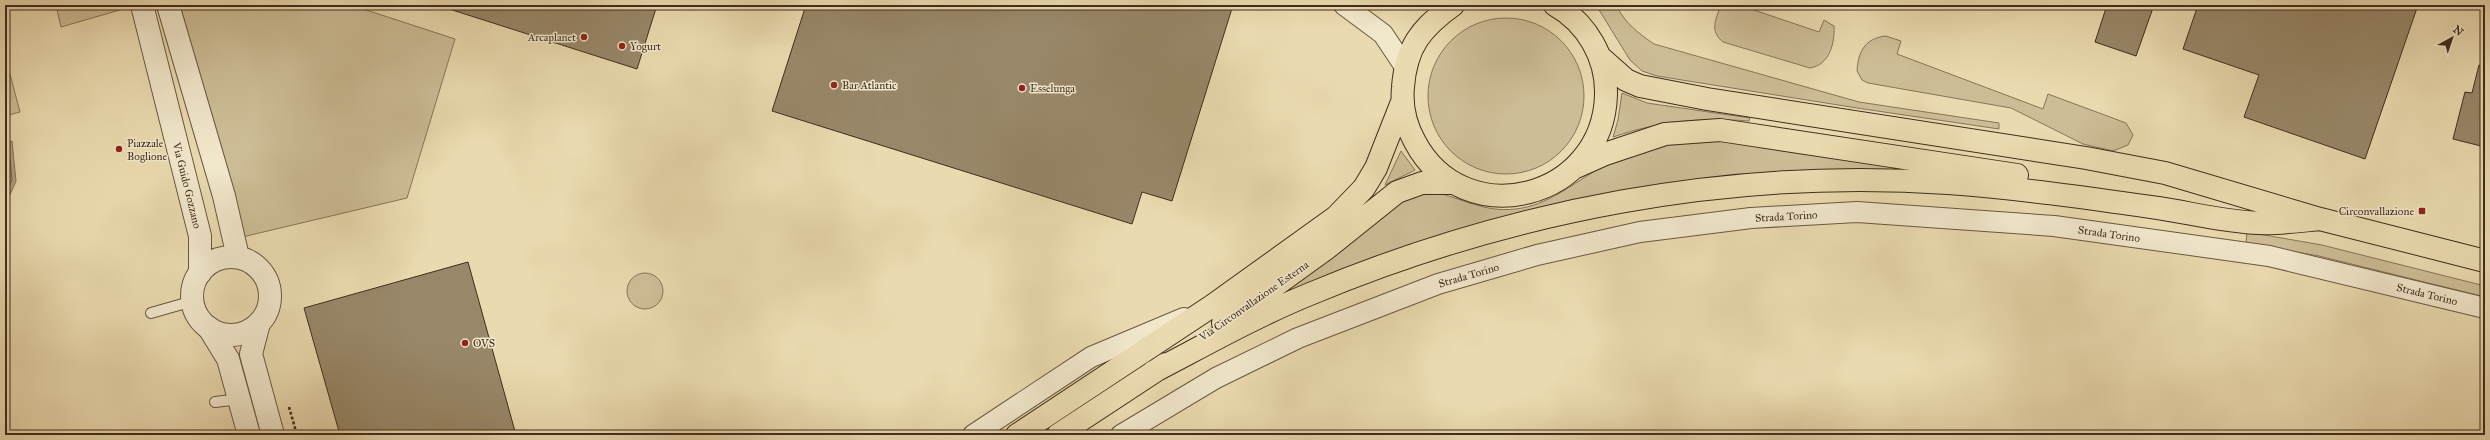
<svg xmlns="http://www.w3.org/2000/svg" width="2490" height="440" font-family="'IM FELL Great Primer',serif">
  <rect width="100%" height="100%" fill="#eadaaf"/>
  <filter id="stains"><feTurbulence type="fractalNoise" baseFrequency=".005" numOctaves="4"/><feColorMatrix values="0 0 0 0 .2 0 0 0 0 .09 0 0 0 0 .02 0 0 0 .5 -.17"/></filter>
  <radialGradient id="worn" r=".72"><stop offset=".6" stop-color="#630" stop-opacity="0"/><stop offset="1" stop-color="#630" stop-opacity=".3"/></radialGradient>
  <path fill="#cdbd96" stroke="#86755a" d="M56,5h73l1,2 -69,20z
    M177,5h174l104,34 -48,159 -169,40z
    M1596,5h20c9,18 22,28 38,39l205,58 140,21v6l-142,-21 -200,-32 -15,-5 -12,-11z
    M1721,5h18l80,27 5,-12 10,6c1,18 -5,39 -24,42l-87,-26c-14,-11 -7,-23 -2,-37z
    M1428 96a78 78 0 1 1 156 0a78 78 0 1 1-156 0Z
    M1886,36l15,5 -4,13 146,55 5,-15 78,29 7,12 -5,10 -15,6 -30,-7 -72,-36 -143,-25 -6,-3 -5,-9c1,-19 8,-33 29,-35z
    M5,55l15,57 -15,4z
    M1622,93l25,10 103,15 -1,3c-50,-4 -88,0 -136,16l5,-17z
    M1710,138l184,26v8l-218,11 -411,120 146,-109c9,0 22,-3 31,0 31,9 51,21 85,13 31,-8 53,-29 80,-43 33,-16 67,-21 103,-26z
    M1401,151l14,19 -30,15z
    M2247,232l75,13 163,41v11l-166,-41 -73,-13z
    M627 291a18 18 0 1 1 36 0a18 18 0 1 1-36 0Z"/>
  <path fill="#b09f7d" stroke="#837157" d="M12,141l4,40 -11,25v-63z"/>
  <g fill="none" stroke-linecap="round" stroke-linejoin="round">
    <path stroke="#78664d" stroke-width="1" d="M5,147l4,1 3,32 -7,16"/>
  </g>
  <path fill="#988769" stroke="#402d1d" d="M447,5h210l-20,64 -191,-61z
    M806,5h427l-61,196 -30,-9 -10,32 -360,-113z
    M2107,5h47l-18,51 -41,-14z
    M2198,5h220l-53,154 -121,-42 15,-42 -76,-26z
    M2479,65l6,1v81l-32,-8 12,-47 7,1z
    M468,262l48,173h-176l-36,-127z"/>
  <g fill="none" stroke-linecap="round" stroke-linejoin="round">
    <g stroke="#6a5842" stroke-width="12">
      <path id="service" d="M151,313l42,-12
        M215,402l25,-3"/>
    </g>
    <g stroke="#6a5842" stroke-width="22">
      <g id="minor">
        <path d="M1344,5l39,29 22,33"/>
        <path d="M973,435l118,-78 93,-39"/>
        <path id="s1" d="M1121,435l95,-57 82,-40 140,-54 99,-29 103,-23 111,-14 106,-6 197,14 215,30 216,52"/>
      </g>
    </g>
    <g stroke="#6a5842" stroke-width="24">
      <g id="tertiary">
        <path id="s2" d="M142,5l58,231v37"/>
        <path d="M168,5l56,191 14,61"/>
        <circle cx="231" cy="296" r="39"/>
        <path d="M259,323l-8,31 22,81"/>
        <path d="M209,328l19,31 21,76"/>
      </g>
    </g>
    <g stroke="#402d1d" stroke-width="24">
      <path id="primary" d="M1453,5c-32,23 -47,42 -50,82 -2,20 2,37 12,55 50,93 188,57 191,-47 1,-37 -19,-72 -51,-90
        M1600,57l26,23 14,6 67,13 379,59 79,15 155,46 165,42
        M1576,167l29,-13 60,-20 55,-4 297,45
        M1223,323l104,-75 70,-56 25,-9h32
        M1153,372c52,-27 103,-56 157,-78 201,-84 420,-126 638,-111 70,5 140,15 210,25 33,5 68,14 101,15 20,1 41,-2 61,-4
        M1017,435l195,-129 124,-89 28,-29 12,-20 26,-66
        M1058,435l108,-71"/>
    </g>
    <path stroke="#402d1d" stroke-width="2.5" stroke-dasharray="3 2" stroke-linecap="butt" d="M289,407l8,28"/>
    <use href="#service" stroke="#f1e7cb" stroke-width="10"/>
    <use href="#minor" stroke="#f1e7cb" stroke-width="20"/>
    <use href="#tertiary" stroke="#f1e7cb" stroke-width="22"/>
    <use href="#primary" stroke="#eadaaf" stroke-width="22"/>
  </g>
  <g fill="#8f2418" stroke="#f1e7cb" stroke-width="1.5">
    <circle cx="584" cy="37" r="4"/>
    <circle cx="622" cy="46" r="4"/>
    <circle cx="834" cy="85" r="4"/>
    <circle cx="1022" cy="88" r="4"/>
    <circle cx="119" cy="149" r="4"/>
    <rect x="2418" y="207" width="8" height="8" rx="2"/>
    <circle cx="465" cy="343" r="4"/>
  </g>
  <g text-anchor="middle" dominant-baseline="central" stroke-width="3" stroke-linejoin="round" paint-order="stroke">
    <g font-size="11" fill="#402d1d" stroke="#f1e7cb" text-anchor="start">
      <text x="576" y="37" text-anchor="end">Arcaplanet</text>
      <text x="630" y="46">Yogurt</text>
      <text x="842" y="85">Bar Atlantic</text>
      <text x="1030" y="88">Esselunga</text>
      <text x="127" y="143">Piazzale<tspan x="127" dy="13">Boglione</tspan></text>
      <text x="2414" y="211" text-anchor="end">Circonvallazione</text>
      <text x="473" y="343">OVS</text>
    </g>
    <g font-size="11" fill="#402d1d" stroke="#f1e7cb">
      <text stroke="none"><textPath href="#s2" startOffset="186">Via Guido Gozzano</textPath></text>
      <text stroke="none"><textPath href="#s1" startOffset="708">Strada Torino</textPath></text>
      <text stroke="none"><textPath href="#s1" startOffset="1032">Strada Torino</textPath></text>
      <text stroke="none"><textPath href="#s1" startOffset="384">Strada Torino</textPath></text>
      <text stroke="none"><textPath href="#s1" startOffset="1356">Strada Torino</textPath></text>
      <text transform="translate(1254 301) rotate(-35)">Via Circonvallazione Esterna</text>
    </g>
  </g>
  <rect width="2490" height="440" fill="none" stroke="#eadaaf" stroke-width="20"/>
  <rect x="6" y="6" width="2478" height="428" fill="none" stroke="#402d1d" stroke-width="2"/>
  <rect x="10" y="10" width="2470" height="420" fill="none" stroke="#402d1d"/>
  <g transform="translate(2452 38) rotate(40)" stroke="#f1e7cb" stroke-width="3" paint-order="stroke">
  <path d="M0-3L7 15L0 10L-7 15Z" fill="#402d1d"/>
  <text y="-6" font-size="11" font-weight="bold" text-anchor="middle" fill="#402d1d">N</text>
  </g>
  <rect width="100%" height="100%" filter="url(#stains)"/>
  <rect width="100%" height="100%" fill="url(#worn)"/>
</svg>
